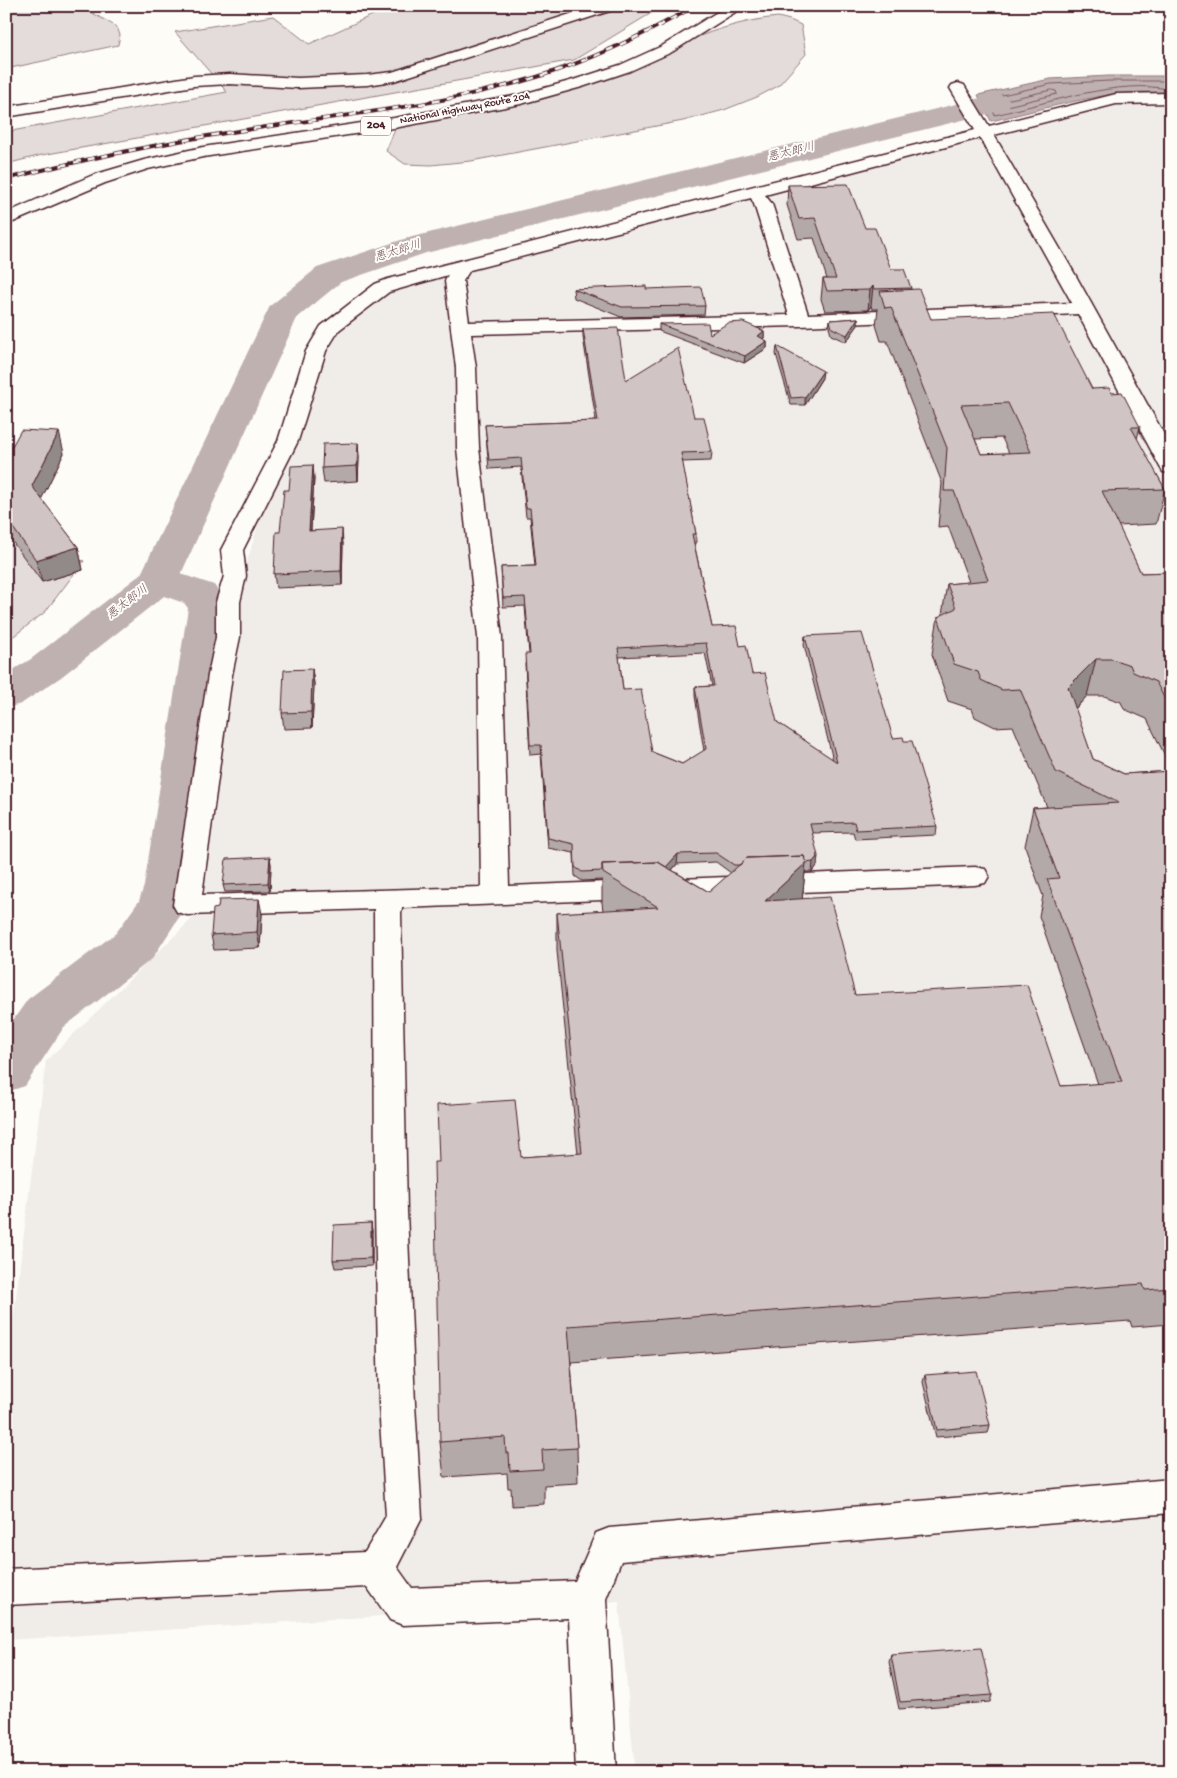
<svg xmlns="http://www.w3.org/2000/svg" width="1177" height="1778" font-family="'Gochi Hand','Klee One',sans-serif">
  <rect width="100%" height="100%" fill="#fdfcf7"/>
  <filter id="ink" filterUnits="userSpaceOnUse"><feTurbulence type="fractalNoise" baseFrequency=".02" numOctaves="2"/><feDisplacementMap in="SourceGraphic" scale="10" xChannelSelector="R" yChannelSelector="G"/><feConvolveMatrix kernelMatrix="1 2 1 2 8 2 1 2 1" color-interpolation-filters="sRGB"/></filter>
  <g filter="url(#ink)">
    <path fill="#f0ece8" d="M1109,104l62,1v1667h-536l-16,-171 -613,39v-265l40,-314 151,-147 47,-342 69,-235 114,-69z"/>
    <path fill="#e3dcda" stroke="#967e82" d="M6,6h74l37,21 3,8 -2,10 -112,24z
      M385,6h278l-89,54 -532,95 -36,9v-32l221,-40 -52,-60 98,-16 36,28 79,-36z
      M778,17l12,3 11,5 5,29 -28,32 -21,11 -33,13 -41,11 -212,40 -40,4 -26,-1 -19,-13 10,-24c58,-11 124,-18 179,-38 69,-24 127,-65 203,-72z
      M6,544l78,17 -39,51 -39,30z"/>
    <path fill="#c0b1b1" stroke="#91777b" d="M1109,76h62v19c-45,-12 -133,16 -180,26l-13,-26 72,-16z"/>
    <g fill="none" stroke-linecap="round" stroke-linejoin="round">
      <path stroke="#795961" stroke-width="1" d="M1171,81h-62l-58,3 -62,14 -2,3 8,14c50,-11 127,-38 176,-25
        M1052,90l4,1 1,3 -58,14 -3,-3 2,-3z"/>
      <path fill="#c0b1b1" fill-rule="evenodd" d="M997,94l10,3 4,6 -4,6 -581,144 -85,29 -44,36 -116,256 33,11 16,23 -38,278 -5,19 -35,54 -88,68 -39,59 -19,6v-62l22,-31 88,-66 23,-32 5,-15 44,-278 -4,-5 -20,-7 -103,81 -40,27 -15,4v-34l25,-15 110,-85 129,-268 47,-38 87,-29z"/>
      <g stroke="#4a1f2b" stroke-width="3">
        <path id="minor" d="M595,6h23l-2,3 -222,72 -27,4 -69,3 -68,-4 -36,2 -188,31v-10l188,-31 36,-2 68,4 69,-3 25,-3z
          M958,83l6,2 25,41 127,-32 55,-1v10l-55,1 -122,31 82,141 95,171v26l-8,-1 -3,-5 -82,-153 -278,12 -329,8 5,34 3,80 23,189 7,249 466,-19 10,2 4,7 -4,7 -10,2 -573,23 -1,5 6,298 8,193 7,114 -25,49 15,21 163,-7 21,-48 13,-5 562,-49v34l-550,48 -15,38 10,173h-40l-7,-154 -166,7 -13,-5 -23,-33 -361,18v-36l359,-17 21,-36 -7,-112 -4,-193 -1,-302 -187,6 -10,-3 -4,-7 35,-230 8,-38v-35l8,-26 -3,-26 57,-109 28,-90 15,-25 54,-42 13,-5 587,-149 -25,-42 2,-3zM980,138l92,165 -264,11 -36,-110 -7,-9zM751,198l3,6 35,111 -320,7 -6,-41 7,-11zM448,275l-3,6 11,87 1,80 21,189 3,250 -279,8 30,-220 8,-38v-35l6,-26 -3,-26 55,-109 28,-90 13,-21 50,-38z"/>
      </g>
      <g stroke="#4a1f2b" stroke-width="3">
        <path id="highway" d="M727,6h18l-73,46 -42,19 -48,16 -61,17 -127,24 -191,29 -55,12 -43,14 -99,42v-12l87,-38 51,-15 59,-13 191,-29 125,-23 51,-14 50,-16 42,-19z"/>
      </g>
      <use href="#minor" fill="#fdfcf7" fill-rule="evenodd"/>
      <use href="#highway" fill="#fdfcf7" fill-rule="evenodd"/>
      <g stroke="#4a1f2b" stroke-width="4">
        <path id="rail" d="M6,179c75,-19 150,-35 226,-47 102,-16 205,-25 305,-55 55,-17 107,-42 158,-71"/>
      </g>
      <use href="#rail" stroke="#fdfcf7" stroke-width="2.5" stroke-dasharray="7" stroke-linecap="butt"/>
    </g>
    <path fill="#b3a9a9" stroke="#4a1f2b" fill-rule="evenodd" d="M788,185l77,43 26,41 20,19v2l20,29 161,70 20,4 28,34 -3,12 28,50 -9,35 -38,2 23,47 30,-1v196l-24,-49 -23,-10 -3,-7 -17,-6h-17l-12,13 18,50 31,15 47,-3v553l-39,3 -2,-6 -559,41 6,86 1,35 -34,2v19l-32,2 -1,-18h-3l-1,-15 -63,4 -4,-35 81,-285 57,-3 -21,-203v-38l46,-2 -1,-9v-22l-20,1 -7,-5 -1,-23 -26,-5 -7,-94 -11,1 -5,-91 4,-10 -4,-48 -22,1 -2,-40 34,-1 -5,-49h-4l-5,-50 -32,2 -4,-44 111,-4 -13,-84v-8l43,51 68,37 18,35 -1,9 -29,1 14,72v9h-2l18,84 28,19 12,28 25,48 56,38 -29,-115 1,-9 88,102 44,88 -1,9 -81,4 -2,-7 -41,1 5,33 -5,6h-7l-3,27 53,96 206,91 37,-2 -59,-168 4,-20 -18,-50 8,-38 14,-1 -34,-81 -18,1 -20,-10 -3,-8 -24,-8 -16,-47 6,-37 4,-2 5,-31 22,-2 -21,-56 -10,1 4,-44 -55,-142h-6l-5,-16 2,-16h-6l-1,-3 -3,4 -43,1 -4,-12 2,-20h4l-13,-41 -16,1 -11,-34zM1002,438l7,15 -28,1 -6,-15zM705,653l7,33 -17,1v9l9,55 -22,13 -30,-12 -29,-62 -4,-33zM716,862l15,11 -22,19 -37,-22 5,-6z
      M573,289h73l59,17 -1,9 -83,2 -47,-19z
      M858,318v7l-12,17 -15,-7 -2,-8 1,-7z
      M659,324l51,10 54,-3v7l-1,1 4,2v7l-23,15 -85,-32z
      M777,346l45,32 -17,27h-14l-15,-51z
      M358,443l1,15 -1,23 -34,2 -2,-15z
      M64,453l-23,46 37,48 5,23 -41,12 -36,-49v-76z
      M314,478l-3,52 32,13 -1,42 -66,3 -2,-14 15,-84z
      M312,669l2,15 -2,44 -28,1 -2,-16z
      M270,857l1,8 -1,26 -45,1 -2,-7z
      M262,914l-2,34 -46,2 -3,-15z
      M371,1223l1,8v35l-37,2 -2,-8z
      M925,1375l65,50 -2,8 -52,4 -13,-55z
      M891,1655l101,40 -2,7 -91,7 -10,-47z"/>
    <path fill="#928a89" stroke="#4a1f2b" d="M873,286l-2,20 -3,4 2,-20z
      M858,318v7l-12,17 1,-7z
      M764,331v7l-7,5 1,-7z
      M767,341v7l-23,15 1,-7z
      M823,371l-1,7 -17,27v-8z
      M59,432l5,21 -27,55 -5,-22z
      M358,443l1,15 -1,23 -1,-15z
      M313,465l1,13 -4,66 -1,-13z
      M342,529l1,14 -1,42 -1,-14z
      M78,547l5,23 -41,12 -6,-22z
      M1096,659l-9,37 -27,28 8,-37z
      M312,669l2,15 -2,44 -1,-16z
      M678,854l-1,10 -12,14v-10z
      M818,856l-1,10 -5,6 1,-10z
      M270,857l1,8 -1,26 -2,-8z
      M806,863l-4,38h-37z
      M259,899l3,15 -2,34 -3,-16z
      M371,1223l1,8v35l-1,-8z"/>
    <path fill="#d0c5c4" stroke="#4a1f2b" fill-rule="evenodd" d="M848,184l17,44h10l16,41h13l7,19 -37,1 -1,-3 -3,4 -43,1 -4,-12h13l-21,-61 -16,1 -11,-34z
      M646,286v3l55,-2 4,19 -83,1 -49,-18z
      M919,289l12,30 123,-5 38,75 17,-1 3,5 10,-1 18,35h-9l34,62 -63,2 39,82 30,-1v139l-15,-29 -23,-10 -3,-7 -18,-6h-16l-28,28 25,72 31,15 47,-3v517l-26,2 -2,-6 -575,42 9,122 -35,2 1,19 -33,2 -1,-18h-3l-1,-16 -65,5 -6,-280h5l-2,-57 78,-5 6,57 61,-4 -25,-240 101,-6 -55,-34 -1,-9 56,-2 51,30 38,-34 57,-2 2,7 -41,38 65,-4 25,98 172,-10 34,101 61,-4 -75,-203 12,-1 -26,-70 86,-5 -63,-31 -36,-83 -18,1 -21,-10 -3,-8 -24,-8 -16,-47 18,-9 -9,-24 41,-4 -34,-89h-10l3,-43 -56,-141 -6,1 -5,-17zM1008,403l23,49 -50,2 -20,-49z
      M858,318l-11,17 -15,-7 -2,-8z
      M743,322l21,9 -6,5 9,5 -22,15 -86,-32 49,-1 2,11 18,-11z
      M618,328l8,52 52,-32 16,69h10l8,35 -31,1 15,81h-4l20,93 24,-1 4,20 6,-1 6,29 13,-1 12,49 60,40 -32,-126 57,-3 31,105 10,-1 1,4h8l25,85 -81,4 -2,-8 -44,2 8,32 -5,6 -7,1 -2,-7 -57,2 -7,7h-6l-18,-12 -38,1 -12,13 -8,-5 -56,2v7l-20,1 -7,-5 -1,-23 -26,-6 -7,-93h-11l-5,-91h5l-5,-57 -22,1 -2,-31 35,-1 -6,-58h-4l-5,-50 -32,2 -4,-35 113,-4 -15,-92zM706,643l8,43 -19,1 11,62 -24,15 -30,-12 -11,-63 -18,1 -5,-42z
      M777,346l46,25 -18,26 -14,1z
      M21,430l38,2 -27,54 46,61 -42,13 -30,-42v-61z
      M358,443l-1,23 -35,2 1,-24z
      M313,465l-4,66 33,-2 -1,42 -67,3 2,-42h4l4,-42h5l2,-24z
      M312,669l-1,43 -29,1 2,-43z
      M270,857l-2,26 -45,2 3,-26z
      M259,899l-2,33 -46,3 2,-26 5,-1 1,-8z
      M371,1223v35l-38,2 1,-35z
      M976,1371l14,54 -53,5 -12,-55z
      M981,1648l11,47 -92,7 -9,-47z"/>
  </g>
  <g text-anchor="middle" dominant-baseline="central" stroke-width="4" stroke-linejoin="round" paint-order="stroke">
    <g font-size="11" fill="#4a1f2b" stroke="#fdfcf7">
      <text transform="translate(465 109) rotate(-11)">National Highway Route 204</text>
    </g>
    <rect fill="#fdfcf7" stroke="#806168" stroke-width="1" x="361" y="116.5" width="30" height="19" rx="4"/>
    <g font-size="12" font-weight="bold" fill="#4a1f2b">
      <text x="376" y="126">204</text>
    </g>
    <g font-size="12" font-style="italic" fill="#73525a" stroke="#fdfcf7">
      <text transform="translate(791 153) rotate(-14)">悪太郎川</text>
      <text transform="translate(398 252) rotate(-18)">悪太郎川</text>
      <text transform="translate(128 603) rotate(-38)">悪太郎川</text>
    </g>
  </g>
  <rect width="1177" height="1778" fill="none" stroke="#fdfcf7" stroke-width="25"/>
  <rect x="12" y="12" width="1152" height="1753" fill="none" stroke="#4a1f2b" stroke-width="2" filter="url(#ink)"/>
</svg>
